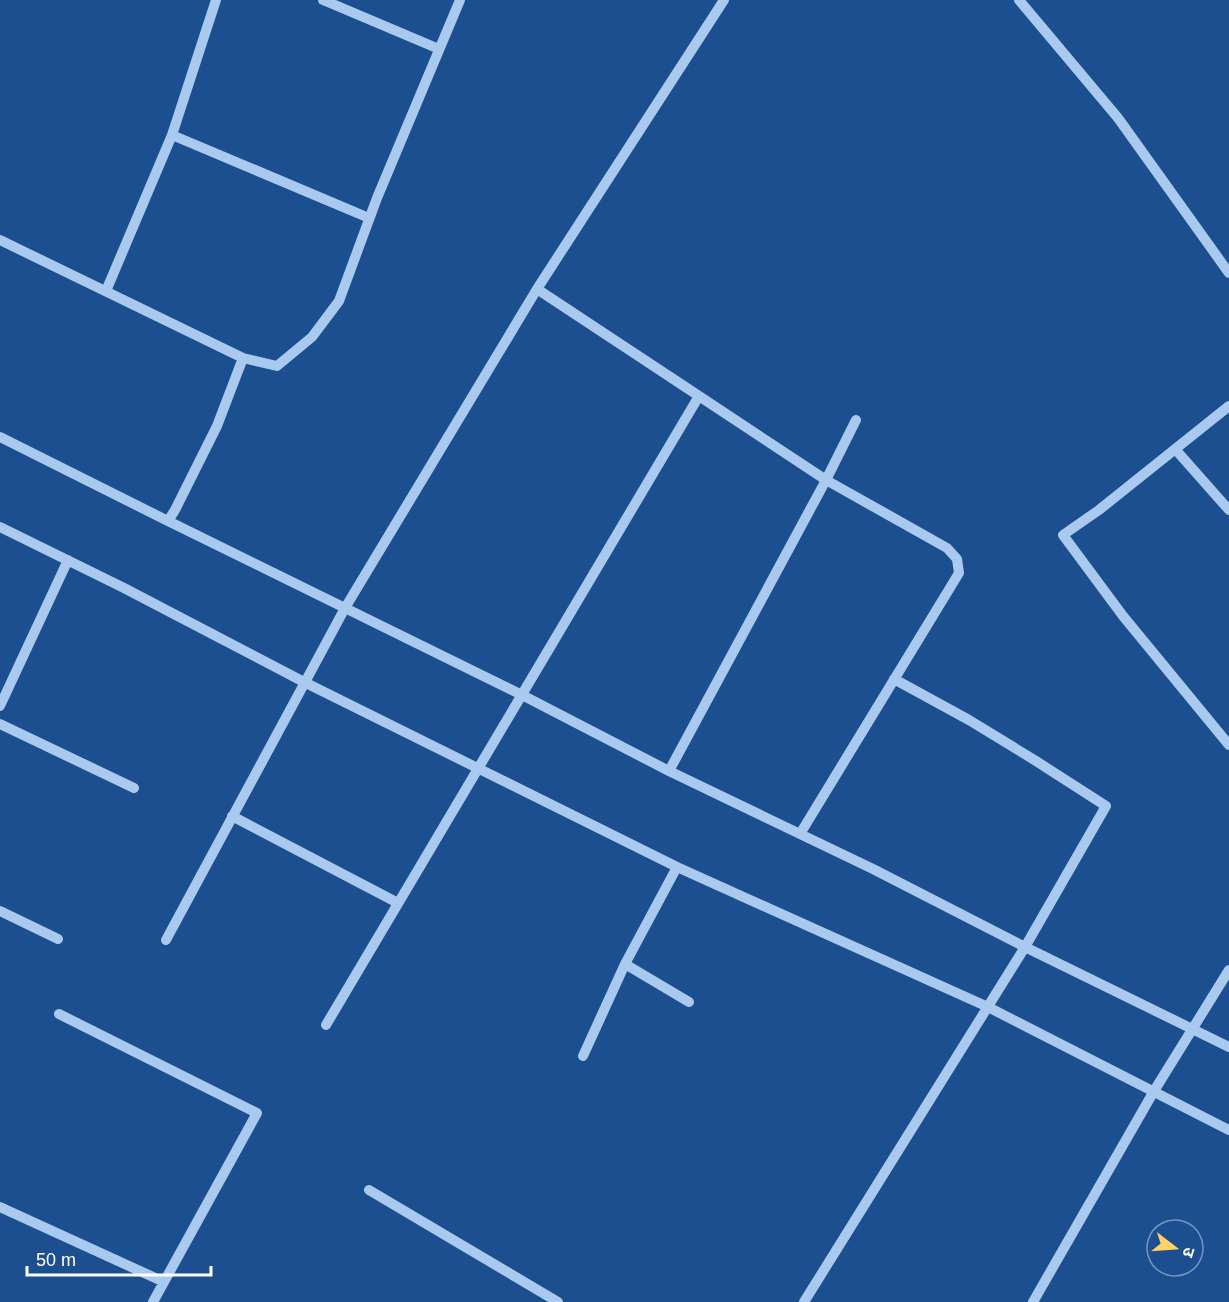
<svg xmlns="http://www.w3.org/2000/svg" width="1229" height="1302" font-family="Helvetica,'Noto Sans Devanagari',sans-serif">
  <rect width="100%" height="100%" fill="#1b4f8f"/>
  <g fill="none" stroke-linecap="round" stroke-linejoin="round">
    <path stroke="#a9c9ee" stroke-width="10" d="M216,0l-44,135 197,83
      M323,0l116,49
      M1019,0l99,118 111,155
      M0,240l243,118 34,8 35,-29 27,-36 38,-103 83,-198
      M106,291l66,-156
      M699,396l127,84 121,68 10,11 2,14 -159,261
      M1229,406l-130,104 -36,25 60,81 106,129
      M0,437l168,84 354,174 147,76 204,98 152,78 204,100
      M1175,449l54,61
      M168,521l7,-11 42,-84 26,-68
      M0,527l124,61 180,94 373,185 311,140 241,123
      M0,706l68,-146
      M0,724l134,64
      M669,771l157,-291 30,-60
      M232,816l166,87
      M677,867l-52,97 64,38
      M0,911l58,28
      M166,940l179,-332 192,-319 187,-289
      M59,1014l198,99 -104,189
      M326,1025l373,-629 -162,-107
      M583,1056l42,-92
      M369,1190l189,112
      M0,1207l164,75
      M804,1302l221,-355 81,-141 -70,-45 -67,-41 -75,-41
      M1033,1302l121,-211 75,-121"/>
  </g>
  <g transform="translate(1175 1248) rotate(107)"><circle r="28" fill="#1b4f8f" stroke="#7695bc" stroke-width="1.5"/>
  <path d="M0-4.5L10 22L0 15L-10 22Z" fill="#ffd166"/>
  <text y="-9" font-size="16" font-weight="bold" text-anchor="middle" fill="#ffffff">उ</text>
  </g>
  <path d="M27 1266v9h184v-9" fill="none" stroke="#ffffff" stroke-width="3"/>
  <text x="36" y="1266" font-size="18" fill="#ffffff" stroke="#1b4f8f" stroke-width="4.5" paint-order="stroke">50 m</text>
</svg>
